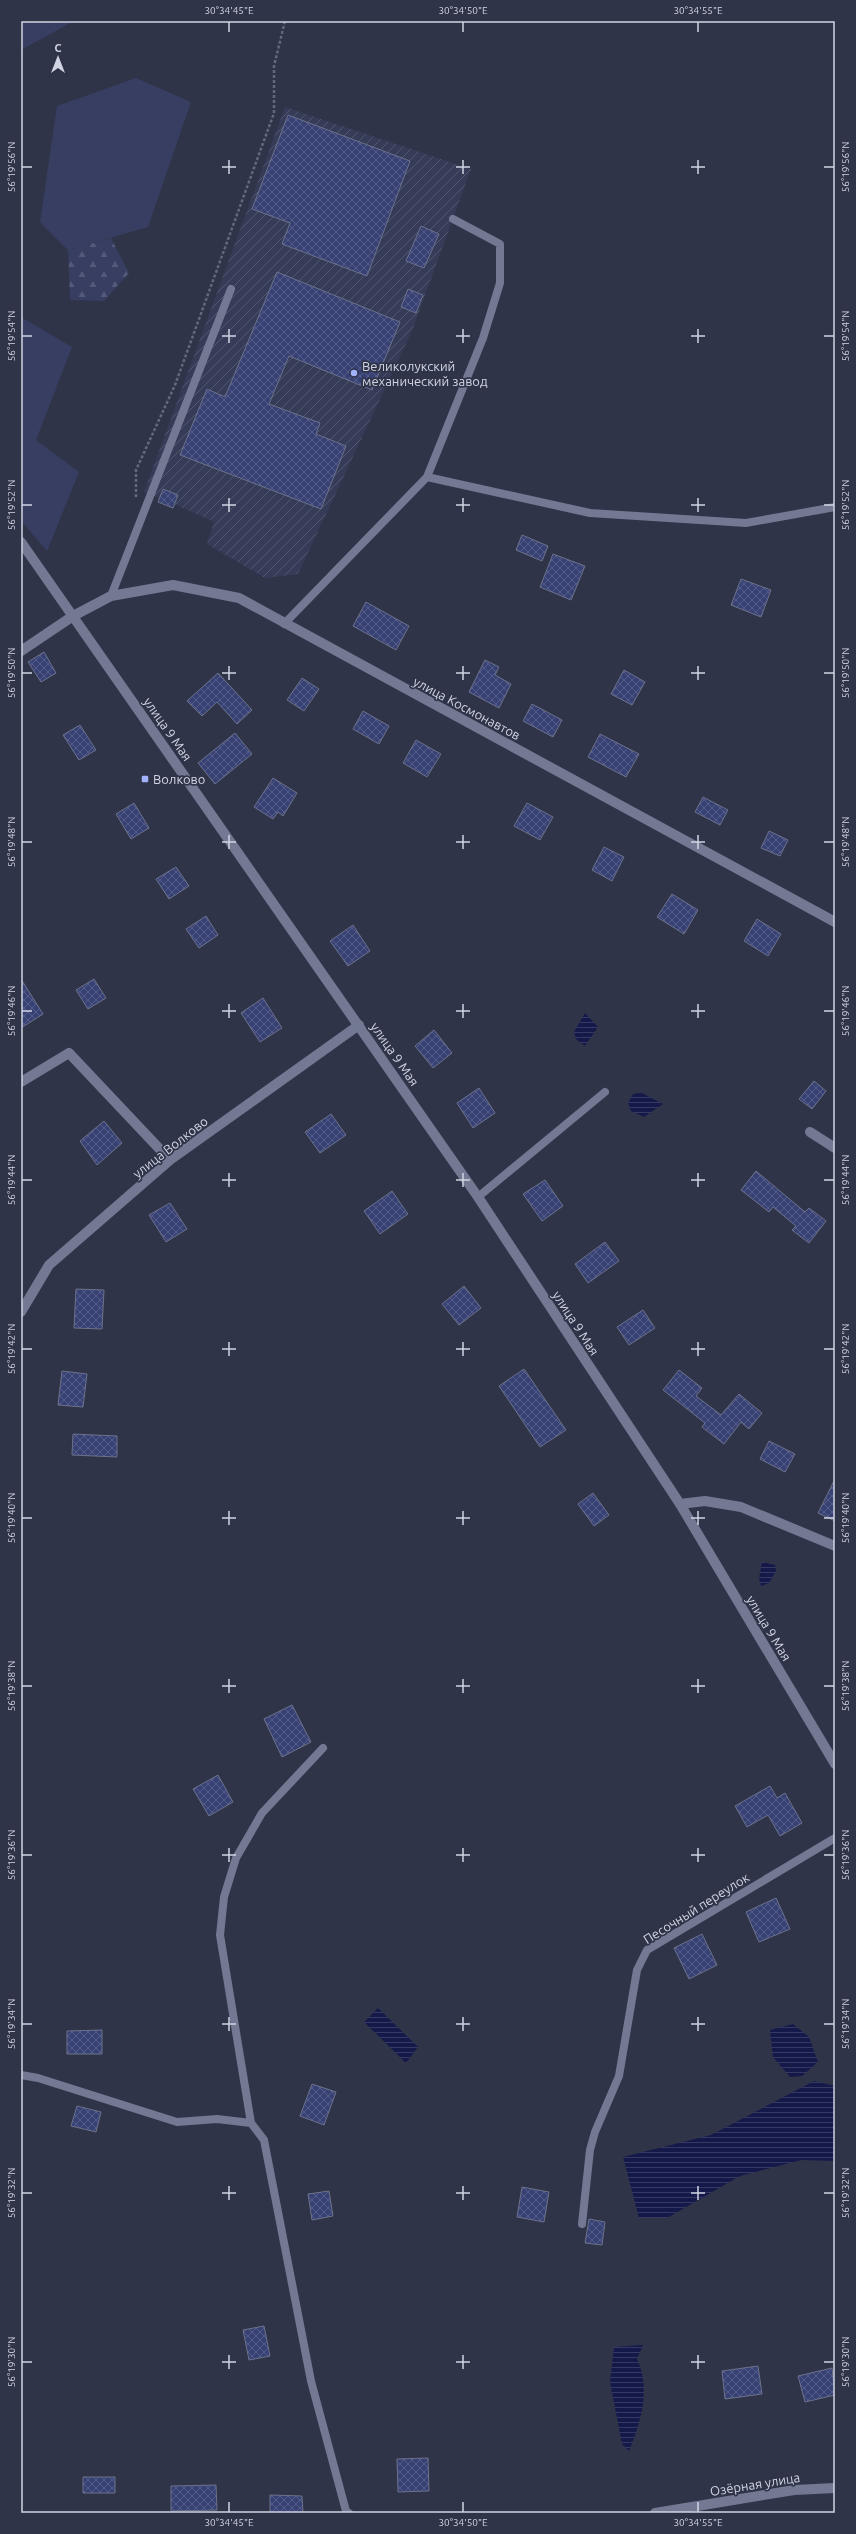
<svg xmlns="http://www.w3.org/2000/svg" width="856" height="2534" viewBox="0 0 856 2534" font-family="Ubuntu,sans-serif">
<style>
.industrial{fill:url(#industrial-furrows)}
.grass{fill:#373e61}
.forest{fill:url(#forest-firs)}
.water{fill:url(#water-rules)}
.building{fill:url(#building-cross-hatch);stroke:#6c728b}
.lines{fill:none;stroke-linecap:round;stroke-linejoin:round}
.path{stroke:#63687b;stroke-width:2.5;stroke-dasharray:3 2;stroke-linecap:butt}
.service{stroke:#737992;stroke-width:8}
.minor{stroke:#737992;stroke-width:10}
.secondary{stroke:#737992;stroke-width:10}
.ticks{fill:none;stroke:#d1d5e3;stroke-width:1.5}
.poi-dot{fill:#a2b2fd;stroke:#2f3449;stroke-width:1.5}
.labels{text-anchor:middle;stroke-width:3.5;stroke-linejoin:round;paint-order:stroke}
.poi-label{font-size:13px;fill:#d1d5e3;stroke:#2f3449;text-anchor:start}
.street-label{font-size:13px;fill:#d1d5e3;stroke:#2f3449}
.neatline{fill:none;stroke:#d1d5e3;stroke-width:1.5}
.ticks-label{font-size:10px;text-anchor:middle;fill:#d1d5e3}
</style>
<defs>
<pattern id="industrial-furrows" width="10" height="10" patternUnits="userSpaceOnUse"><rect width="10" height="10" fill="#363c58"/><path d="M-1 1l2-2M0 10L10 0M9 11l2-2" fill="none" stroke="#525770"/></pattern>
<pattern id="forest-firs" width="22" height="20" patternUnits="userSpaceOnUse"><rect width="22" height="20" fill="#373e61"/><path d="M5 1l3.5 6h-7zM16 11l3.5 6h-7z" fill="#535978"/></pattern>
<pattern id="water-rules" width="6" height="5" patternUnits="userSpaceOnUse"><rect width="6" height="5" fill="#151949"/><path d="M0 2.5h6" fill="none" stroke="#363a63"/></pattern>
<pattern id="building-cross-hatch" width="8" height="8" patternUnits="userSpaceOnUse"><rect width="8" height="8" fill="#384174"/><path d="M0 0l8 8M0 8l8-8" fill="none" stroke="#545c88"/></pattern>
</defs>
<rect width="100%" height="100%" fill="#2f3449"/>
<!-- industrial -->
<path class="industrial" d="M285,107L471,169L412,331L298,574L265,578L207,544L214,522L174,504L173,508L158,502L159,498L144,492Z"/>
<!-- grass -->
<path class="grass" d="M21,21H74L21,50Z
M136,78L191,102L148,227L68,250L40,222L57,106Z
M21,317L72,347L36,440L79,472L47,551L21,521Z"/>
<!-- forest -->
<path class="forest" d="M111,238L129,273L104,301L70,300L68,250Z"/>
<!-- water -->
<path class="water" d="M585,1013L598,1027L585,1046L576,1039L574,1032Z
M642,1093L663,1104L644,1117L631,1111L628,1103L633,1094Z
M762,1562L775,1565L776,1571L769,1583L761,1586L759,1578Z
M378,2008L418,2047L406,2063L364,2022Z
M793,2024L809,2037L818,2062L802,2076L790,2077L773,2057L770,2030Z
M814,2081L835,2086V2161L801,2160L740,2176L667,2218H639L623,2157L711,2135Z
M643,2345L637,2359C651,2389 641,2422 629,2451L622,2444L610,2382L614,2347Z"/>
<!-- building -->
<path class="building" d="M288,115L410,161L367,276L282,244L290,223L252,209Z
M421,226L439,234L424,268L406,261Z
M277,272L400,322L372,390L289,356L269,404L320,423L316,434L346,446L321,509L180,455L207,389L225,397Z
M408,289L423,295L416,313L401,307Z
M163,489L178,495L173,508L158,502Z
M522,535L548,546L542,561L516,550Z
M553,554L585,566L571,600L540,587Z
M741,579L771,590L761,617L731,605Z
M366,602L409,626L396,650L353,626Z
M44,652L56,673L41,682L28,662Z
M485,660L499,667L495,675L511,684L499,708L469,692Z
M624,670L645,682L632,705L611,694Z
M218,673L252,710L237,724L217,702L202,716L187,701Z
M302,678L319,689L304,711L287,700Z
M532,704L562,720L553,737L523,721Z
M363,711L389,726L379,744L353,729Z
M80,725L96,750L79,760L63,735Z
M235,733L252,754L215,784L198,763Z
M600,734L639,754L626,777L588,757Z
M416,740L441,754L427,777L403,763Z
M273,778L297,793L283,816L278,812L273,819L254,807Z
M703,797L728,810L720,825L695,812Z
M134,803L149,828L131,839L116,814Z
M527,803L553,817L540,840L514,826Z
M769,831L788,840L780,856L761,848Z
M604,847L624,857L612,881L592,870Z
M176,867L189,886L169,899L156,879Z
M672,894L698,910L684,934L657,917Z
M206,916L218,935L199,948L186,929Z
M757,919L781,934L768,956L744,941Z
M353,925L370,951L348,966L330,941Z
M21,979L43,1014L21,1028Z
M94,979L106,998L88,1009L76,990Z
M263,998L282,1028L260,1042L241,1013Z
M434,1030L452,1053L433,1068L415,1046Z
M814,1081L826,1091L812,1109L799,1099Z
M479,1088L495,1113L473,1128L457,1103Z
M331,1114L346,1135L320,1153L305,1132Z
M104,1121L122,1143L97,1165L80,1141Z
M756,1171L805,1212L809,1208L826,1221L809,1243L792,1230L796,1226L773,1207L769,1212L741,1190Z
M545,1180L563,1206L542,1221L523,1194Z
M392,1191L408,1214L380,1234L364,1211Z
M170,1203L187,1229L166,1242L149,1215Z
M605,1242L619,1261L588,1283L575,1264Z
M464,1286L481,1308L459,1325L442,1304Z
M76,1289L104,1290L102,1329L74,1328Z
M643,1310L655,1328L629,1345L617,1327Z
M524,1369L566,1430L540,1447L499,1386Z
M679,1370L702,1388L696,1396L721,1415L739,1394L762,1413L749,1429L741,1422L724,1444L702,1427L705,1423L663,1390Z
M62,1371L87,1374L83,1407L58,1405Z
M73,1434L117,1436V1457L72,1455Z
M769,1441L795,1454L785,1472L760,1459Z
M835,1479V1521L818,1513Z
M593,1493L609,1515L594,1526L578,1504Z
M292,1705L311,1742L282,1757L264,1719Z
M218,1775L233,1802L209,1816L193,1789Z
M770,1786L777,1798L785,1793L802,1823L780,1836L768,1815L747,1827L735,1806Z
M776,1898L790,1929L759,1942L746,1912Z
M702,1934L717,1965L689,1979L674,1948Z
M102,2030V2054H67V2031Z
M312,2084L336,2092L324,2125L300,2116Z
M77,2106L101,2112L96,2132L71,2126Z
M522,2187L549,2192L544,2222L517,2217Z
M329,2191L333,2216L312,2220L308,2194Z
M589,2219L605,2222L602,2245L585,2243Z
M264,2326L270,2356L249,2360L243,2330Z
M758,2366L762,2394L725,2399L722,2371Z
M832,2368L835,2395L805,2402L798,2376Z
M428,2458L429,2491L398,2492L397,2459Z
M83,2477H115V2493H83Z
M216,2485L217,2510L171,2511V2486Z
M270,2495L302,2496L303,2513H270Z"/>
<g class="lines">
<!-- path -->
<path class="path" d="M136,497V470L175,385L274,113V66L285,21"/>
<!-- service -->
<path class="service" d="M427,477L483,338L500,283V244L453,219
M111,596L231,289
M284,624L427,477L590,513L746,523L835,507
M478,1197L605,1092
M323,1748L262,1813L236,1858L224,1897L220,1935L251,2123L264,2140L311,2381L346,2511L349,2513
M21,2075L38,2078L177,2122L217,2119L251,2123
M582,2224L590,2150L595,2132L619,2076L637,1970L647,1950L835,1838"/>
<!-- minor -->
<path class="minor" d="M21,651L73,616L111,596L173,585L239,598L835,922
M21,1082L69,1053L170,1160
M810,1132L835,1148
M21,1312L49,1265L170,1160L359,1025
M680,1504L705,1501L741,1507L835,1546
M655,2513L794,2490L835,2488"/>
<!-- secondary -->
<path class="secondary" d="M21,542L478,1197L680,1504L835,1764"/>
</g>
<!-- ticks -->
<path class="ticks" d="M229,22V32M463,22V32M698,22V32M229,160V174M463,160V174M698,160V174M22,167H32M222,167H236M456,167H470M691,167H705M824,167H834M229,329V343M463,329V343M698,329V343M22,336H32M222,336H236M456,336H470M691,336H705M824,336H834M229,498V512M463,498V512M698,498V512M22,505H32M222,505H236M456,505H470M691,505H705M824,505H834M229,666V680M463,666V680M698,666V680M22,673H32M222,673H236M456,673H470M691,673H705M824,673H834M229,835V849M463,835V849M698,835V849M22,842H32M222,842H236M456,842H470M691,842H705M824,842H834M229,1004V1018M463,1004V1018M698,1004V1018M22,1011H32M222,1011H236M456,1011H470M691,1011H705M824,1011H834M229,1173V1187M463,1173V1187M698,1173V1187M22,1180H32M222,1180H236M456,1180H470M691,1180H705M824,1180H834M229,1342V1356M463,1342V1356M698,1342V1356M22,1349H32M222,1349H236M456,1349H470M691,1349H705M824,1349H834M229,1511V1525M463,1511V1525M698,1511V1525M22,1518H32M222,1518H236M456,1518H470M691,1518H705M824,1518H834M229,1679V1693M463,1679V1693M698,1679V1693M22,1686H32M222,1686H236M456,1686H470M691,1686H705M824,1686H834M229,1848V1862M463,1848V1862M698,1848V1862M22,1855H32M222,1855H236M456,1855H470M691,1855H705M824,1855H834M229,2017V2031M463,2017V2031M698,2017V2031M22,2024H32M222,2024H236M456,2024H470M691,2024H705M824,2024H834M229,2186V2200M463,2186V2200M698,2186V2200M22,2193H32M222,2193H236M456,2193H470M691,2193H705M824,2193H834M229,2355V2369M463,2355V2369M698,2355V2369M22,2362H32M222,2362H236M456,2362H470M691,2362H705M824,2362H834M229,2502V2512M463,2502V2512M698,2502V2512"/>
<!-- markers -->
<g class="poi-dot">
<circle cx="354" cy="373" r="4"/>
<rect x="141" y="775" width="8" height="8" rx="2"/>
</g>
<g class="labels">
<!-- poi labels -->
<g class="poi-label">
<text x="362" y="371">Великолукский<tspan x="362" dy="15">механический завод</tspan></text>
<text x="153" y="784">Волково</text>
</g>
<!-- street labels -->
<g class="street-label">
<text transform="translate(467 708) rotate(28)" y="5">улица Космонавтов</text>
<text transform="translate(168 729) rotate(55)" y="5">улица 9 Мая</text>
<text transform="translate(395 1054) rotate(55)" y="5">улица 9 Мая</text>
<text transform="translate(170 1147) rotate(-38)" y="5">улица Волково</text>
<text transform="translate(576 1323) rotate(57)" y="5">улица 9 Мая</text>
<text transform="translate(769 1628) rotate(59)" y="5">улица 9 Мая</text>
<text transform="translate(696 1908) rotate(-32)" y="5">Песочный переулок</text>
<text transform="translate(755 2484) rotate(-9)" y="5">Озёрная улица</text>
</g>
</g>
<!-- border -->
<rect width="856" height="2534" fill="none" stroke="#2f3449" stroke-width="44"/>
<!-- north arrow -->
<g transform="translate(58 58)" stroke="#2f3449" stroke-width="3" paint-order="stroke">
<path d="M0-3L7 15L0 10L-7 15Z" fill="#d1d5e3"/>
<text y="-6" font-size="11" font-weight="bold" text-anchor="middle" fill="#d1d5e3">С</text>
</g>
<rect x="22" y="22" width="812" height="2490" class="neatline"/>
<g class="ticks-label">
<text x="229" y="14">30°34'45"E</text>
<text x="463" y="14">30°34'50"E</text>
<text x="698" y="14">30°34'55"E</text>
<text transform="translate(11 167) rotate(-90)" y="4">56°19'56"N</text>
<text transform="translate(845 167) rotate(-90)" y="4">56°19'56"N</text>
<text transform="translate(11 336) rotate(-90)" y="4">56°19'54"N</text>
<text transform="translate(845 336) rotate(-90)" y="4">56°19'54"N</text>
<text transform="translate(11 505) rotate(-90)" y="4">56°19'52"N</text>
<text transform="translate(845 505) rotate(-90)" y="4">56°19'52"N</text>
<text transform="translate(11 673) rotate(-90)" y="4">56°19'50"N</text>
<text transform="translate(845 673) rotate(-90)" y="4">56°19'50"N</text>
<text transform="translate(11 842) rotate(-90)" y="4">56°19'48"N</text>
<text transform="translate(845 842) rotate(-90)" y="4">56°19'48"N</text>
<text transform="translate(11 1011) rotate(-90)" y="4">56°19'46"N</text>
<text transform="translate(845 1011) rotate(-90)" y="4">56°19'46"N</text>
<text transform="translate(11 1180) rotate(-90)" y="4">56°19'44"N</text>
<text transform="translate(845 1180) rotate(-90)" y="4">56°19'44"N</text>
<text transform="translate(11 1349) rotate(-90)" y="4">56°19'42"N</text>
<text transform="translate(845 1349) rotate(-90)" y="4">56°19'42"N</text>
<text transform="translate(11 1518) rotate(-90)" y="4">56°19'40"N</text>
<text transform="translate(845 1518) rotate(-90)" y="4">56°19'40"N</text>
<text transform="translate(11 1686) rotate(-90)" y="4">56°19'38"N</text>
<text transform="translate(845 1686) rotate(-90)" y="4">56°19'38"N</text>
<text transform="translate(11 1855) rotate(-90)" y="4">56°19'36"N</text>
<text transform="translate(845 1855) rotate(-90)" y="4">56°19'36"N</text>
<text transform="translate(11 2024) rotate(-90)" y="4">56°19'34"N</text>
<text transform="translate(845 2024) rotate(-90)" y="4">56°19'34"N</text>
<text transform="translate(11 2193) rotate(-90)" y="4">56°19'32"N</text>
<text transform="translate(845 2193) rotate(-90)" y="4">56°19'32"N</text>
<text transform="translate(11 2362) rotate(-90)" y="4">56°19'30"N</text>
<text transform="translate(845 2362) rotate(-90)" y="4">56°19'30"N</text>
<text x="229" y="2526">30°34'45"E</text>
<text x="463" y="2526">30°34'50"E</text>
<text x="698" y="2526">30°34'55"E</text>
</g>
</svg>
